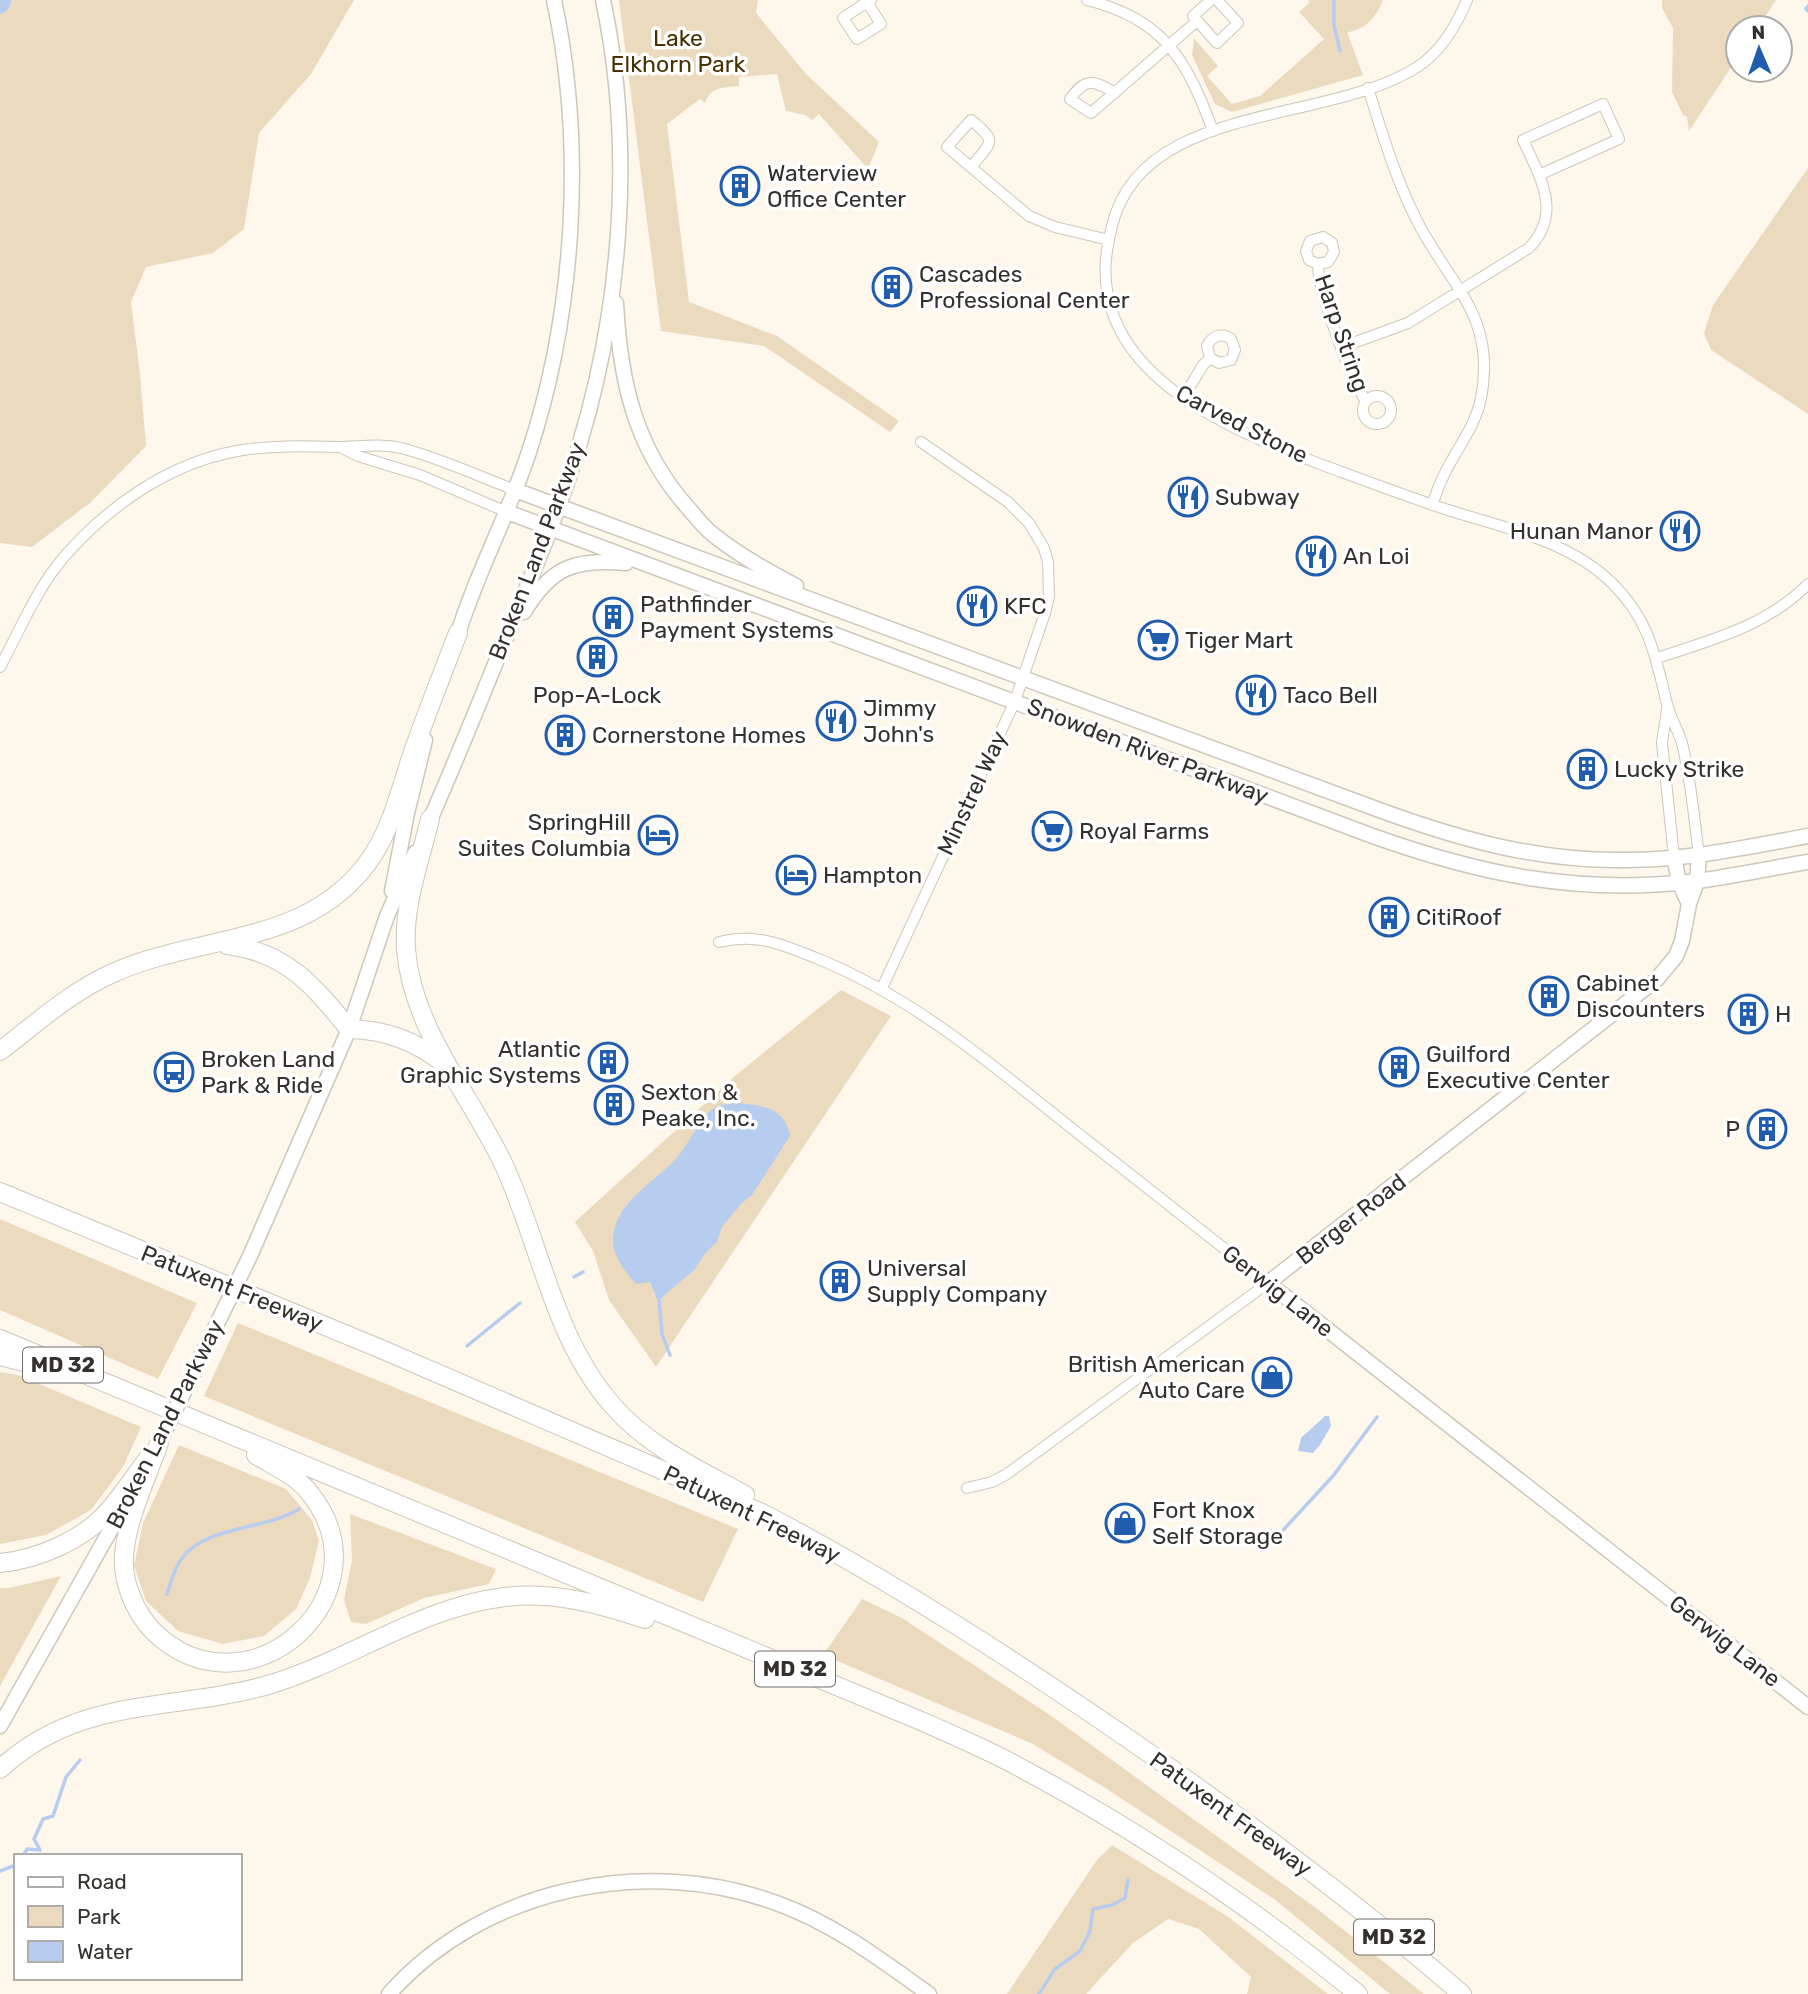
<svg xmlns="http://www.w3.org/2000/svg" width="1808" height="1994" viewBox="0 0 1808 1994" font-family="Rubik,sans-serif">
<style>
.green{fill:#ecdabe}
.water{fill:#b6cdef}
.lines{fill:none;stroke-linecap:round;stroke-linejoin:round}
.stream{stroke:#b6cdef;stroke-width:3.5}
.river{stroke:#b6cdef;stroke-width:19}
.street-casing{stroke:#cdc7bc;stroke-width:12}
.secondary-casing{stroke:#cdc7bc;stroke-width:17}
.primary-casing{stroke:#cdc7bc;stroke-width:17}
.highway-casing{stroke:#cdc7bc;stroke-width:20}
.street{stroke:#fff;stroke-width:10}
.secondary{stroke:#fff;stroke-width:14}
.primary{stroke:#fff;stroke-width:14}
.highway{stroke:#fff;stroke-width:18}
.primary-bridge-casing{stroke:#cdc7bc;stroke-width:17;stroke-linecap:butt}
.primary-bridge{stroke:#fff;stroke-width:14}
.labels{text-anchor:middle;stroke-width:7;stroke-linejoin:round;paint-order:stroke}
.shield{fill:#fff;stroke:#716f6c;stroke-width:2}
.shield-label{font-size:21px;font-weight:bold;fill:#34312d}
.park-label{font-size:23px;fill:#473001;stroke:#fff}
.poi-label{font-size:23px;fill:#34312d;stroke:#fff;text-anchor:start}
.street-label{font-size:23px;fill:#34312d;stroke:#fff}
</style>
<rect width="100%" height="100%" fill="#fef7ec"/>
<!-- green -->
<path class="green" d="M0,0H354L311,74L259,133L244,229L213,253L146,267L131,302L140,375L146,446L91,502L32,547L0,543Z
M619,0H758L756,13L805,73L879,142L868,169L819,114L812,120L805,115L786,111L777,74L739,77V86C723,88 711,86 705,103L700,99L667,124L689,302L777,336L899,421L890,432L764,346L661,331Z
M1308,0H1383C1377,16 1365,31 1347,32L1363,75L1232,112L1215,104L1192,55L1194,38L1218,66L1207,76L1232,104L1260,96L1324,39L1299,12L1310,2Z
M1662,0H1776L1758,28H1738V57L1689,131L1687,117L1683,115L1672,92L1673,28L1662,8Z
M1808,168V414L1711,350L1704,333L1713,305Z
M841,990L891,1016L656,1367L609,1300L593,1251L575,1222L735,1076Z
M0,1219L197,1303L158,1379L0,1310Z
M238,1323L738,1529L703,1602L204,1396Z
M0,1372L18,1375L141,1427L123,1467L91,1510L46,1535L0,1544Z
M179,1445L286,1489L312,1520L319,1541L310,1578L296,1609L264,1636L223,1644L178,1631L146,1601L134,1565L143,1523Z
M350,1514L496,1569L489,1584L424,1598L366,1624L351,1622L344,1600L352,1560Z
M61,1576L0,1686V1588H9Z
M862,1599L902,1618L1050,1715L1320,1911L1424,1994H1390L1274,1899L1107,1789L1031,1743L823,1655Z
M1112,1845L1227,1916L1328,1994H1247L1251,1977L1199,1929L1168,1919L1133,1943L1086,1994H1007L1097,1860Z"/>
<!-- water -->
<path class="water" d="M735,1103C760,1105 785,1106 790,1136L752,1195L742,1203L722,1227L717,1242L706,1252L694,1270L660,1299H657L650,1282L636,1284C625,1272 611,1254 613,1237C617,1199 657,1182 679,1155C691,1140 698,1120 714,1108C721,1104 727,1104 735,1103Z
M1325,1416H1329L1331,1426L1320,1445L1313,1453L1298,1451L1301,1438Z"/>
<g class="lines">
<!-- stream -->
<path class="stream" d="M1334,0V25L1340,51
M1808,6L1806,9L1808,11
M574,1277L583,1272
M659,1299L662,1334L670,1355
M467,1346L520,1303
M1274,1540L1333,1476L1377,1417
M167,1594C171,1582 174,1568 182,1558C205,1526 265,1530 299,1509
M23,1856L27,1849L40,1850L34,1839L43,1819L53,1816L66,1777L80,1760
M0,1871L16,1865
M1039,1994L1055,1969L1080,1951L1090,1931L1093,1909L1112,1905L1125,1898L1128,1880"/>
<!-- river -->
<path class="river" d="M0,4L2,0"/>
<defs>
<path id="street" d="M1087,0C1164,19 1187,60 1213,131
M1211,0L1193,16L1217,43L1238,23L1217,0
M1467,0C1457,24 1444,47 1423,63C1336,126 1142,99 1112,226C1106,250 1103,272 1108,296C1126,388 1242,434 1320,464C1358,478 1395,492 1433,505C1493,526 1566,537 1613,584C1650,621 1655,655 1667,704C1670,717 1678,730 1682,743C1691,780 1694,818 1699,855
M867,2L881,24L857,39L843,18L867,2L871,0
M1368,88C1382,133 1395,177 1416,219C1449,285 1497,315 1481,398C1475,428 1456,449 1444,475C1439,484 1436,495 1432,505
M1115,93C1093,80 1086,77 1070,99L1091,113L1197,21
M972,166C992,141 998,142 971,120L947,147L1029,216L1055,227L1109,240
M1318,264L1309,260L1306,251L1310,241L1323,237L1332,243L1334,252L1328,262L1318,264C1317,289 1351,380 1366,401
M1342,347L1408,323L1529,248C1563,213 1540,177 1523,140L1603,104L1619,139L1539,175
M1363 410a14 14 0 1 1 28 0a14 14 0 1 1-28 0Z
M1183,398L1203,365L1210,358L1219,363L1231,360L1235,350L1231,339C1222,332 1212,336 1207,346L1210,358
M340,447L358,456L420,475L507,512
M1657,658C1711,640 1767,626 1808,584
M0,667C20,630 37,588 64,557C108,506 170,463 237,451C271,445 304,446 338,447C359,447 379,443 401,448C440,458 478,476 515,490
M1667,709L1662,743L1674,857
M719,942C757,933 781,944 816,958C918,999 999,1071 1084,1138C1145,1186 1207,1235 1268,1283L1007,1474L992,1482L967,1488
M882,988L1015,701L1045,613L1049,596L1048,562L1044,548L1029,523L1008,502L921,442"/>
<path id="secondary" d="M1699,855L1697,881L1689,904L1682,941L1676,956L1657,979L1268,1283L1808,1707
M1674,857L1679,882L1689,904
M0,1726L133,1490
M389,1994C484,1887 647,1854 779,1904C834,1924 881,1960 929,1994"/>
<path id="primary" d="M616,303C620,381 635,449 689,509C697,518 705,529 715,536C740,556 768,571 796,586
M515,490L1382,811C1462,840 1541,862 1627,860C1688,860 1748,847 1808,836
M507,512L1370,835C1481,875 1579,895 1697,881C1734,876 1771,868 1808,862
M524,612C551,567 575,558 626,563
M456,640C475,576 508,516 529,452C575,311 585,145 554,0
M426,829C455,764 481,698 508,633C525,591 544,548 559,505C618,348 638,165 603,0
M392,891L407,813L425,740
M250,1256L349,1029L387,916L415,853"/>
<path id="highway" d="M430,819C420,861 403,905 406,949C412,1028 469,1093 502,1161C541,1243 552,1337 613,1406C649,1447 698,1469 745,1495
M227,945C286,952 313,985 349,1029C387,1030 415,1041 445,1064
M0,1051C37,1023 70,992 113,973C202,933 313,947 373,855C393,824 401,787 413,752C427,712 443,672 458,633
M0,1192L381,1349L764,1514C892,1581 1014,1660 1133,1742C1247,1821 1358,1904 1462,1994
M0,1339L914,1718C953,1735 993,1752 1030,1773C1145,1835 1257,1911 1358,1994
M0,1356L43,1367
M159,1443C147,1477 127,1519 124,1555C122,1582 135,1613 154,1632C249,1723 393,1592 308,1491C295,1475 274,1466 256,1455
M0,1563C39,1559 84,1540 110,1509C124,1493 136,1474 149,1457
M0,1769C80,1695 172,1712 268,1685C349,1661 420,1607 505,1597C553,1591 600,1604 645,1619"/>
</defs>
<!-- street casing -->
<use href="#street" class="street-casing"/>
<!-- secondary casing -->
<use href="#secondary" class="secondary-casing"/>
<!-- primary casing -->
<use href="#primary" class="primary-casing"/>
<!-- highway casing -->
<use href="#highway" class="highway-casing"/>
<!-- street -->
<use href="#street" class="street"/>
<!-- secondary -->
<use href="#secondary" class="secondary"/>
<!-- primary -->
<use href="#primary" class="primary"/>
<!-- highway -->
<use href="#highway" class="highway"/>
<defs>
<path id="primary-bridge" d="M159,1443L250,1256"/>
</defs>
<!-- primary-bridge casing -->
<use href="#primary-bridge" class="primary-bridge-casing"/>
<!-- primary-bridge -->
<use href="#primary-bridge" class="primary-bridge"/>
</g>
<!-- icons -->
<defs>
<symbol id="building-ring" viewBox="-11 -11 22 22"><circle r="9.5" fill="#fff" stroke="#215dae" stroke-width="1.5"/><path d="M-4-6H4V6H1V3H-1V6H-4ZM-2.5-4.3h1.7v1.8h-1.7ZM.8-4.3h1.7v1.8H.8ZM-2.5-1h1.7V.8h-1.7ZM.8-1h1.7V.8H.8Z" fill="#215dae"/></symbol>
<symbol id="restaurant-ring" viewBox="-11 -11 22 22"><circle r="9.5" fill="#fff" stroke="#215dae" stroke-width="1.5"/><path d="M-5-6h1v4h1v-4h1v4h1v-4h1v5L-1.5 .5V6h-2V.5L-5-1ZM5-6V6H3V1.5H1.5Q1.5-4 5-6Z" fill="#215dae"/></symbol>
<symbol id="supermarket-ring" viewBox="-11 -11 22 22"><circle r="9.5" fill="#fff" stroke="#215dae" stroke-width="1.5"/><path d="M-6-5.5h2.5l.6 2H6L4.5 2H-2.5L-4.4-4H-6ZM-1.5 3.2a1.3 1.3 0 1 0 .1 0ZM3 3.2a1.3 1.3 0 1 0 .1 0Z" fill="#215dae"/></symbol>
<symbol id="hotel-ring" viewBox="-11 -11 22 22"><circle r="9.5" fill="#fff" stroke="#215dae" stroke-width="1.5"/><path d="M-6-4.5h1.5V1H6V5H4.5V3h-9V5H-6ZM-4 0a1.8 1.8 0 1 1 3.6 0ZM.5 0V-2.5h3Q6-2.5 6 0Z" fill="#215dae"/></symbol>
<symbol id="bus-ring" viewBox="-11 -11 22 22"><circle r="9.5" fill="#fff" stroke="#215dae" stroke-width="1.5"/><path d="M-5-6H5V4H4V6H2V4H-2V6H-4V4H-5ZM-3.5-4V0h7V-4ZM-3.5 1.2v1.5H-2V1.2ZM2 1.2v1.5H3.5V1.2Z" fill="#215dae"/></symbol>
<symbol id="shop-ring" viewBox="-11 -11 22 22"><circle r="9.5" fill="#fff" stroke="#215dae" stroke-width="1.5"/><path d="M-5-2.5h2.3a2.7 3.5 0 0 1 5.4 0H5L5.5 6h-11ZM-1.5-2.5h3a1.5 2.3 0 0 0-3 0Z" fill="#215dae"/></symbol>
</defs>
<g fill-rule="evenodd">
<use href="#building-ring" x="718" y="164" width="44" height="44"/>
<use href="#building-ring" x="870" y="265" width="44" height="44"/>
<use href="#restaurant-ring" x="1166" y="475" width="44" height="44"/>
<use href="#restaurant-ring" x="1658" y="509" width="44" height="44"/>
<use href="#restaurant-ring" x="1294" y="534" width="44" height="44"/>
<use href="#restaurant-ring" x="955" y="584" width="44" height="44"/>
<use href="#building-ring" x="591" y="595" width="44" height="44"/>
<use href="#supermarket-ring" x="1136" y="618" width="44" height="44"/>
<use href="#building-ring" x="575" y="635" width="44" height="44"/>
<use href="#restaurant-ring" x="1234" y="673" width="44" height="44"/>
<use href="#restaurant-ring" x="814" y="699" width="44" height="44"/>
<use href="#building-ring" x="543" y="713" width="44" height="44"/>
<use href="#building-ring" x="1565" y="747" width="44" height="44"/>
<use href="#supermarket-ring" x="1030" y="809" width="44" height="44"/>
<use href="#hotel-ring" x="636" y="813" width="44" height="44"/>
<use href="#hotel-ring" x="774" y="853" width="44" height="44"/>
<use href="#building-ring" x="1367" y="895" width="44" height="44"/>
<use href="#building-ring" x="1527" y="974" width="44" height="44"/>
<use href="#building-ring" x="1726" y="992" width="44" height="44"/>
<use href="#building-ring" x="586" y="1040" width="44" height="44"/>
<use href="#building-ring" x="1377" y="1045" width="44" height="44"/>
<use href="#bus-ring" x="152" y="1050" width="44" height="44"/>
<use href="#building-ring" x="592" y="1083" width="44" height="44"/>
<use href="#building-ring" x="1745" y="1107" width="44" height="44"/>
<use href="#building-ring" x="818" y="1259" width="44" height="44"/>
<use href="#shop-ring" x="1250" y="1355" width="44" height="44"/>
<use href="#shop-ring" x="1103" y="1501" width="44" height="44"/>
</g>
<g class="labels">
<!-- shield labels -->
<g class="shield">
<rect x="23" y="1347.5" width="80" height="35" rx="5"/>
<rect x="755" y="1651.5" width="80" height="35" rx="5"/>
<rect x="1354" y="1919.5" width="80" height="35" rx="5"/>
</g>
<g class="shield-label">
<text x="63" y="1372">MD 32</text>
<text x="795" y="1676">MD 32</text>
<text x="1394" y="1944">MD 32</text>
</g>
<!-- park labels -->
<g class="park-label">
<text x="678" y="46">Lake<tspan x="678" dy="26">Elkhorn Park</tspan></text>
</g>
<!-- poi labels -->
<g class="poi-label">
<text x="767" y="181">Waterview<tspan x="767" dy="26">Office Center</tspan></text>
<text x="919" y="282">Cascades<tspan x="919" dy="26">Professional Center</tspan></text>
<text x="1215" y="505">Subway</text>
<text x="1653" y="539" text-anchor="end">Hunan Manor</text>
<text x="1343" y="564">An Loi</text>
<text x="640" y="612">Pathfinder<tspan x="640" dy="26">Payment Systems</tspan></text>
<text x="1004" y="614">KFC</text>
<text x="1185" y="648">Tiger Mart</text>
<text x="597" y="703" text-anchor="middle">Pop-A-Lock</text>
<text x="1283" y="703">Taco Bell</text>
<text x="863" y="716">Jimmy<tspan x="863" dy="26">John's</tspan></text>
<text x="592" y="743">Cornerstone Homes</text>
<text x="1614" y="777">Lucky Strike</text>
<text x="631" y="830" text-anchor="end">SpringHill<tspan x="631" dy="26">Suites Columbia</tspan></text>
<text x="1079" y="839">Royal Farms</text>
<text x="823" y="883">Hampton</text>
<text x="1416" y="925">CitiRoof</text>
<text x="1576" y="991">Cabinet<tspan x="1576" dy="26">Discounters</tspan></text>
<text x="1775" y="1022">H</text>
<text x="581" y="1057" text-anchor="end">Atlantic<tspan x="581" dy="26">Graphic Systems</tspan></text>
<text x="1426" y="1062">Guilford<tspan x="1426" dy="26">Executive Center</tspan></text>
<text x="201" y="1067">Broken Land<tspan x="201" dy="26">Park &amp; Ride</tspan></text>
<text x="641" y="1100">Sexton &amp;<tspan x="641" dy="26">Peake, Inc.</tspan></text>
<text x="1740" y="1137" text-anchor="end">P</text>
<text x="867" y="1276">Universal<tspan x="867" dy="26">Supply Company</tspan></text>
<text x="1245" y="1372" text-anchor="end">British American<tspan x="1245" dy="26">Auto Care</tspan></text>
<text x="1152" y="1518">Fort Knox<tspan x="1152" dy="26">Self Storage</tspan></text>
</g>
<!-- street labels -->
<g class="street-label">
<text transform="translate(1342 333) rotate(71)" y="8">Harp String</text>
<text transform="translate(1242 424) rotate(27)" y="8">Carved Stone</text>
<text transform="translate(537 551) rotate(-69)" y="8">Broken Land Parkway</text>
<text transform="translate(1148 751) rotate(21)" y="8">Snowden River Parkway</text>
<text transform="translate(972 793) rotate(-65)" y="8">Minstrel Way</text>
<text transform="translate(1351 1219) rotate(-38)" y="8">Berger Road</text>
<text transform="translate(232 1288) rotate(22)" y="8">Patuxent Freeway</text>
<text transform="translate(1278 1291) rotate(38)" y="8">Gerwig Lane</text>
<text transform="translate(165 1424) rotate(-63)" y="8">Broken Land Parkway</text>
<text transform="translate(752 1514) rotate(26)" y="8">Patuxent Freeway</text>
<text transform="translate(1725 1641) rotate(38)" y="8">Gerwig Lane</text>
<text transform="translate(1231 1814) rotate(36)" y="8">Patuxent Freeway</text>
</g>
</g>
<!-- legend -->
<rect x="14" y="1854" width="228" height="126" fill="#ffffff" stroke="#aeadab" stroke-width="2"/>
<rect x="28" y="1877" width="35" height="10" fill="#ffffff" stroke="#aeadab" stroke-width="2"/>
<text x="77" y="1889" font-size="21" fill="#34312d">Road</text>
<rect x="28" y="1906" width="35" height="21" fill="#ecdabe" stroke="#aeadab" stroke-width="2"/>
<text x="77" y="1924" font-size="21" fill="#34312d">Park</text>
<rect x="28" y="1941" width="35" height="21" fill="#b6cdef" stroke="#aeadab" stroke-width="2"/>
<text x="77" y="1959" font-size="21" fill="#34312d">Water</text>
<!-- north arrow -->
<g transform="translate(1759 49) rotate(358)"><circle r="33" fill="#ffffff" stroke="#aeadab" stroke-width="2"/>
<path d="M0-5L12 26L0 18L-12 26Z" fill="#215dae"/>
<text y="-10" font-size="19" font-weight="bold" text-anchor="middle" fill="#34312d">N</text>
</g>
</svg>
